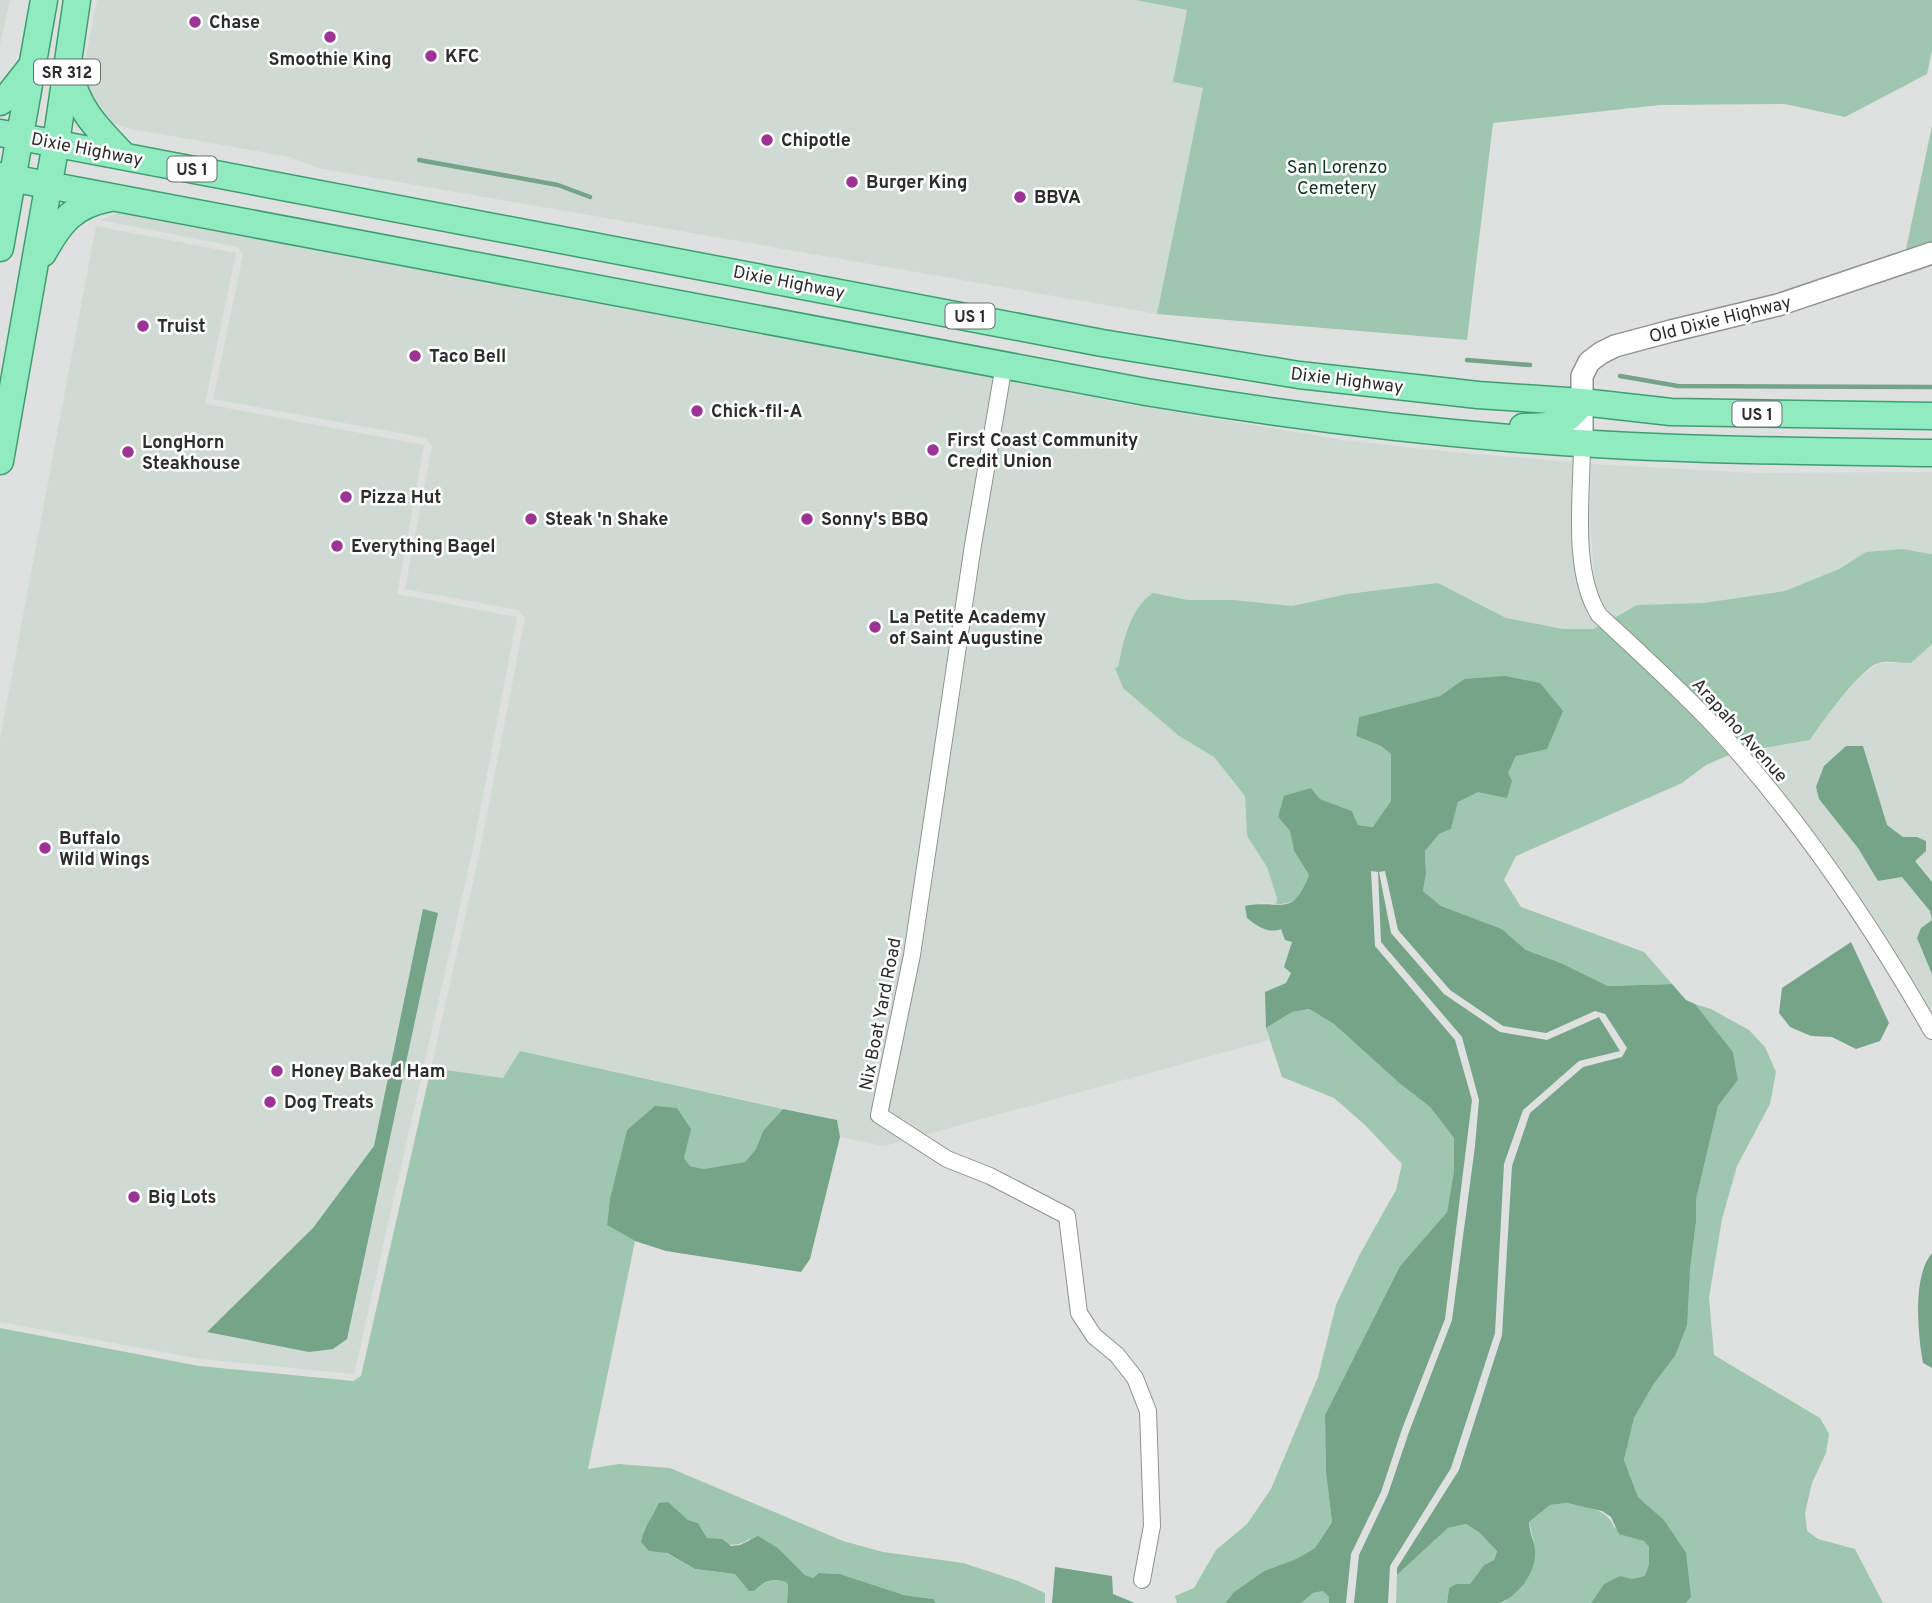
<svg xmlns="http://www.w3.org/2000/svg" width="1932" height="1603" viewBox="0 0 1932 1603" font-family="Overpass,sans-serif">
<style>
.built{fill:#cfdad3}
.green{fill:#9fc6af}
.water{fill:#75a489}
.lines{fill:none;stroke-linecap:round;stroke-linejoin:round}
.stream{stroke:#75a489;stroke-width:4.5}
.minor-casing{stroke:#8f9290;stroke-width:18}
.tertiary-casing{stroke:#8f9290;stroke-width:24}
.primary-casing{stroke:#3d9f71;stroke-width:29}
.minor{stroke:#fff;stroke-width:16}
.tertiary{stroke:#fff;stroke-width:21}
.primary{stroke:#90ebc1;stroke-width:26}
.poi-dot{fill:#9d3394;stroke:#fff;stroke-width:2.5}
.labels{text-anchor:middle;stroke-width:5;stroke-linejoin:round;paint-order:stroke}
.shield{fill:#fff;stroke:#6b6b6b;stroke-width:2}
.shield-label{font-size:16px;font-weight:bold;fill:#2b2c2b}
.poi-label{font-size:18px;font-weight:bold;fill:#2b2c2b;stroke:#fff;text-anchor:start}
.street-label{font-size:18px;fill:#2b2c2b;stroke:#fff}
.park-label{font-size:18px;fill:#0d3522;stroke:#fff}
</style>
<rect width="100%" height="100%" fill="#dee1df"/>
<!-- built -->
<path class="built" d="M0,0H10L0,45Z
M97,0H1136L1187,10L1173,82L1203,88L1157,314L318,168L290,157L127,128L108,121L90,106L83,71Z
M118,213L993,378L964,544L904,953L870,1113L874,1122L904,1141L884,1146L840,1137L837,1120L521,1051L503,1078L431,1068L479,855L525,618L518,610L405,589L432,446L426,438L213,399L243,255L238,247L100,220Z
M96,226L236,253L205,404L424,445L397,594L517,617L472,853L354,1374L200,1359L0,1322V739Z
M1010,381L1121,403L1343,440L1452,452L1573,462L1572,519L1578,588L1587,615L1599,626L1593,629H1563L1506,618L1438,583L1347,594L1292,606L1234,600H1188L1153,593L1132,618L1118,668L1179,736L1214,757L1245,796L1247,836L1267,867L1277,898L1276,904L1260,903L1292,942L1291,973L1286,983L1265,992L1266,1028L1269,1040L924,1135L888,1112L921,957L982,547Z
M1591,464L1754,473L1932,472V554L1902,549L1866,552L1839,569L1785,591L1704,603L1637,605L1614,618L1599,600L1595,587L1590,520Z
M1932,644V882L1915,861L1917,837H1903L1887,825L1863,746L1858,848L1878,881L1902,877L1931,911L1932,920L1921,928L1917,938L1932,974V1016L1851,885L1747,751L1810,740L1829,712L1859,678L1879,663H1911Z"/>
<!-- green -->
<path class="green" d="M1136,0H1932V50L1927,74L1845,117L1785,104L1660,105L1493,123L1467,340L1157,314L1203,88L1173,82L1187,10Z
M1932,126V245L1905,254Z
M1902,549L1932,554V644L1911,663C1902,663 1887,660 1878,663C1859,670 1822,722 1810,740L1747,751L1688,687L1614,618L1637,605L1704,603L1785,591L1839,569L1866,552Z
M1438,583L1506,618L1563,629H1593L1599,626L1675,697L1729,755L1706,765L1682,783L1516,856L1504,880L1521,907L1644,952L1672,984L1608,986L1561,963L1526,950L1502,929L1441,906L1423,891L1426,874L1425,851L1439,834L1451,829L1458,802L1508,773L1516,756L1464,679L1440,696L1359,717L1356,736L1381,746L1391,754V801L1374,827L1358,825L1352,811L1320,799L1311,788L1278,817L1290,831L1294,851L1309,875C1301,895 1299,904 1276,904L1277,898L1267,867L1247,836L1245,796L1214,757L1179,736L1123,688L1115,668L1118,667C1124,641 1129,609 1153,593L1188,600H1234L1292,606L1347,594Z
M1695,1004L1711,1009L1749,1030L1765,1047L1776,1072L1770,1104L1737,1166L1722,1219L1709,1298L1714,1355L1820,1418L1829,1434L1826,1453L1812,1483L1805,1513L1807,1531L1818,1539L1855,1549L1883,1603H1686L1691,1597L1664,1520L1638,1497L1624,1460L1634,1418L1653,1385L1675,1356L1690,1270L1696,1222V1200L1718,1106L1738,1080L1733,1052Z
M1309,1009L1334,1024L1398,1082L1430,1107L1454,1138V1171L1447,1212L1400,1266L1325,1415L1326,1471L1332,1522L1315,1548L1296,1559L1264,1571L1234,1592L1225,1603H1177L1175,1596L1194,1588L1216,1550L1247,1524L1271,1489L1318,1377L1336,1305L1360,1254L1396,1190L1402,1164L1364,1124L1334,1098L1282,1077L1266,1028L1292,1012Z
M520,1051L783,1109L763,1131L756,1149L745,1162L704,1169L690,1166L684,1158L690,1129L627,1130L610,1198L607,1225L635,1241L588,1469L619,1464L670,1468L843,1541L883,1552L963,1563L1018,1581L1045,1593V1603H936L933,1599L904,1595L840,1574L819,1573L813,1578L805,1575L778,1548L749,1539C733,1550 724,1543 707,1538L698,1523L688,1520L675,1509L653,1513L649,1524L643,1531L666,1553L695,1569L735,1574L754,1591C764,1582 772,1578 786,1582L788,1585L787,1603H0V1328L199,1366L353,1381L361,1376L431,1068L503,1078Z
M1567,1503C1586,1507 1607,1508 1614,1527L1644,1541L1649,1547V1564L1645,1577L1604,1584L1591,1603H1500L1506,1601L1534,1543L1529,1522L1550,1505Z
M1466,1524L1480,1533L1497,1550L1494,1560L1484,1565L1470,1584H1456L1449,1588L1447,1603H1396L1397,1575L1448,1528Z
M1323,1591L1329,1597V1603H1301L1313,1593Z"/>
<!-- water -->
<path class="water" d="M1505,676L1540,683L1563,711L1547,749L1516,756L1508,773L1512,781L1507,798L1478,792L1458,802L1451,829L1439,834L1425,851L1426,874L1423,891L1441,906L1502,929L1526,950L1561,963L1608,986L1672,984L1686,1000L1695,1004L1733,1052L1738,1080L1718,1106L1696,1200V1222L1690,1270L1687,1325L1675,1356L1653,1385L1634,1418L1624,1460L1638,1497L1664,1520L1686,1553L1691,1597L1686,1603H1591L1604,1584L1620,1576L1632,1579L1645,1576L1649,1564V1547L1644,1541L1619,1534L1611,1517L1602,1511L1567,1503L1550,1505L1529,1522C1529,1530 1532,1536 1534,1544C1540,1567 1521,1594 1500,1603H1447L1449,1588L1456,1584H1470L1484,1565L1494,1560L1497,1551L1480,1533L1466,1524L1448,1528L1397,1575V1568L1459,1470L1502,1335L1512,1166L1530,1113L1583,1067L1622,1057L1627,1048L1605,1014L1595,1011L1546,1033L1503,1026L1450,990L1398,930L1385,871L1379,872L1391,933L1444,994L1500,1032L1547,1040L1599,1017L1620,1051L1579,1061L1523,1110L1504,1164L1495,1333L1451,1468L1390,1566L1388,1603H1354L1359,1555L1388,1494L1409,1432L1452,1320L1475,1146L1479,1100L1462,1037L1381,942L1378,872L1371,871L1375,946L1455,1040L1472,1100L1445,1319L1402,1429L1381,1492L1351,1554L1346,1603H1329V1597L1323,1591L1313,1593L1301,1603H1225L1234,1592L1264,1571L1296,1559L1315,1548L1332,1522L1326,1472L1325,1415L1400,1266L1447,1212L1454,1171V1138L1430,1107L1398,1082L1334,1024L1309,1009L1292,1012L1266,1028L1265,992L1286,983L1291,973L1284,967L1292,942L1285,940L1281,929C1268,934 1257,926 1247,918L1245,906C1282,899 1292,919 1309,875L1294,851L1290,831L1278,817L1284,796L1311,788L1320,799L1352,811L1358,825L1373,827L1391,801V754L1381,746L1356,736L1359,717L1440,696L1464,679Z
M1846,746H1863L1887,825L1903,837H1917L1926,841V851L1915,861L1932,882V974L1917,938L1921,928L1932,920L1930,911L1902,877L1878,881L1858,848L1819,799L1816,787L1824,766Z
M423,909L438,913L347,1339L333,1349L309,1352L207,1332L313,1228L374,1146Z
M1851,942L1889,1023L1880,1041L1856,1049L1832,1037L1811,1036L1790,1027L1779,1013L1782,988Z
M655,1106L677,1108L691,1129L684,1158L690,1166L704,1169L745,1162L756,1149L763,1131L783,1109L837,1120L840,1137L810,1259L801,1272L666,1251L635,1241L607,1225L610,1198L627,1130Z
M1932,1253V1368L1923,1363C1918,1335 1912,1276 1932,1253Z
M668,1502L688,1520L698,1523L707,1538L722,1539L731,1546L740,1545L758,1536L778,1548L805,1575L813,1578L819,1573L840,1574L904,1595L933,1599L936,1603H787L788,1585L786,1582C772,1578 764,1581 754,1591H749L735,1574L695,1569L667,1553L649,1551L641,1542L644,1531L659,1503Z
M1055,1567L1112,1576L1113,1594L1135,1603H1052Z"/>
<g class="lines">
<!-- stream -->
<path class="stream" d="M419,160L558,185L590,197
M1467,360L1530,365
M1620,376L1678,386L1932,387"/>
<defs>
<path id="minor" d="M1004,365L973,545L912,955L879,1115L947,1159L990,1176L1067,1216L1079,1313L1094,1336L1117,1355L1135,1378L1148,1411L1152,1526L1142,1580
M1582,443C1582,494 1571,571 1599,615C1641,654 1683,692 1721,733C1803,823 1872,926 1932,1031"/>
<path id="tertiary" d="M1582,443V376L1589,362L1601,353L1615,346L1671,331L1778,305L1932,253"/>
<path id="primary" d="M70,71C75,108 100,131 124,156
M0,102L9,95L31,67
M0,133L1102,343L1299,375L1478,395L1582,402L1671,412L1932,416
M0,176L1146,392C1266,412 1387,428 1509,438C1649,450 1791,451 1932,453
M0,248L44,0
M43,253C60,222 73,205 110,198
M1523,427C1552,427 1565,426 1582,402
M0,461L56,143L77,0"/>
</defs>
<!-- minor casing -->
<use href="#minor" class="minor-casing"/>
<!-- tertiary casing -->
<use href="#tertiary" class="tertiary-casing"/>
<!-- primary casing -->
<use href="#primary" class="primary-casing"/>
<!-- minor -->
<use href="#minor" class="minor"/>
<!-- tertiary -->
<use href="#tertiary" class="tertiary"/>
<!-- primary -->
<use href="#primary" class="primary"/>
</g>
<!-- markers -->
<g class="poi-dot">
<circle cx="195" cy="22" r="7"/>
<circle cx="330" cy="37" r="7"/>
<circle cx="431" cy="56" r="7"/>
<circle cx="767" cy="140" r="7"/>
<circle cx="852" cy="182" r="7"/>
<circle cx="1020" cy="197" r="7"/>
<circle cx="143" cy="326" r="7"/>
<circle cx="415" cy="356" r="7"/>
<circle cx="697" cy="411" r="7"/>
<circle cx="933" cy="450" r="7"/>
<circle cx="128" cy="452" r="7"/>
<circle cx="346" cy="497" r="7"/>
<circle cx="531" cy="519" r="7"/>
<circle cx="807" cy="519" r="7"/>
<circle cx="337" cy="546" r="7"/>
<circle cx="875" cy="627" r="7"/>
<circle cx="45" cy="848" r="7"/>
<circle cx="277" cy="1071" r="7"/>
<circle cx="270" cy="1102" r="7"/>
<circle cx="134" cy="1197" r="7"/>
</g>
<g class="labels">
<!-- shield labels -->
<g class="shield">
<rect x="34" y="59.5" width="66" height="25" rx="5"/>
<rect x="167.5" y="156.5" width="49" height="25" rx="5"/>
<rect x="945.5" y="303.5" width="49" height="25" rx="5"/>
<rect x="1732.5" y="401.5" width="49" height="25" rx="5"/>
</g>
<g class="shield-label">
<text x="67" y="78">SR 312</text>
<text x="192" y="175">US 1</text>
<text x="970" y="322">US 1</text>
<text x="1757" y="420">US 1</text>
</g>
<!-- poi labels -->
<g class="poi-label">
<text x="209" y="28">Chase</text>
<text x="445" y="62">KFC</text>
<text x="330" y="65" text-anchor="middle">Smoothie King</text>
<text x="781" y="146">Chipotle</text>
<text x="866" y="188">Burger King</text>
<text x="1034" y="203">BBVA</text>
<text x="157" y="332">Truist</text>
<text x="429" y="362">Taco Bell</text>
<text x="711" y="417">Chick-fil-A</text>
<text x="947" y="446">First Coast Community<tspan x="947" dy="21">Credit Union</tspan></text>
<text x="142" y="448">LongHorn<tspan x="142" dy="21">Steakhouse</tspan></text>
<text x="360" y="503">Pizza Hut</text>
<text x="545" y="525">Steak 'n Shake</text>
<text x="821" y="525">Sonny's BBQ</text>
<text x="351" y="552">Everything Bagel</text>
<text x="889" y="623">La Petite Academy<tspan x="889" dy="21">of Saint Augustine</tspan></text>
<text x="59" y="844">Buffalo<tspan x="59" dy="21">Wild Wings</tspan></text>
<text x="291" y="1077">Honey Baked Ham</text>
<text x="284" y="1108">Dog Treats</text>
<text x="148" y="1203">Big Lots</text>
</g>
<!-- street labels -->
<g class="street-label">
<text transform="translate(87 149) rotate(11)" y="6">Dixie Highway</text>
<text transform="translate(789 282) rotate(11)" y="6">Dixie Highway</text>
<text transform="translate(1720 319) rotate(-14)" y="6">Old Dixie Highway</text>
<text transform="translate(1347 380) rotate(7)" y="6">Dixie Highway</text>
<text transform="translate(1740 730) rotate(48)" y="6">Arapaho Avenue</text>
<text transform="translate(880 1014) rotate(-79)" y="6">Nix Boat Yard Road</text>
</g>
<!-- park labels -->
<g class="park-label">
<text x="1337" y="173">San Lorenzo<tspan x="1337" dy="21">Cemetery</tspan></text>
</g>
</g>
</svg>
